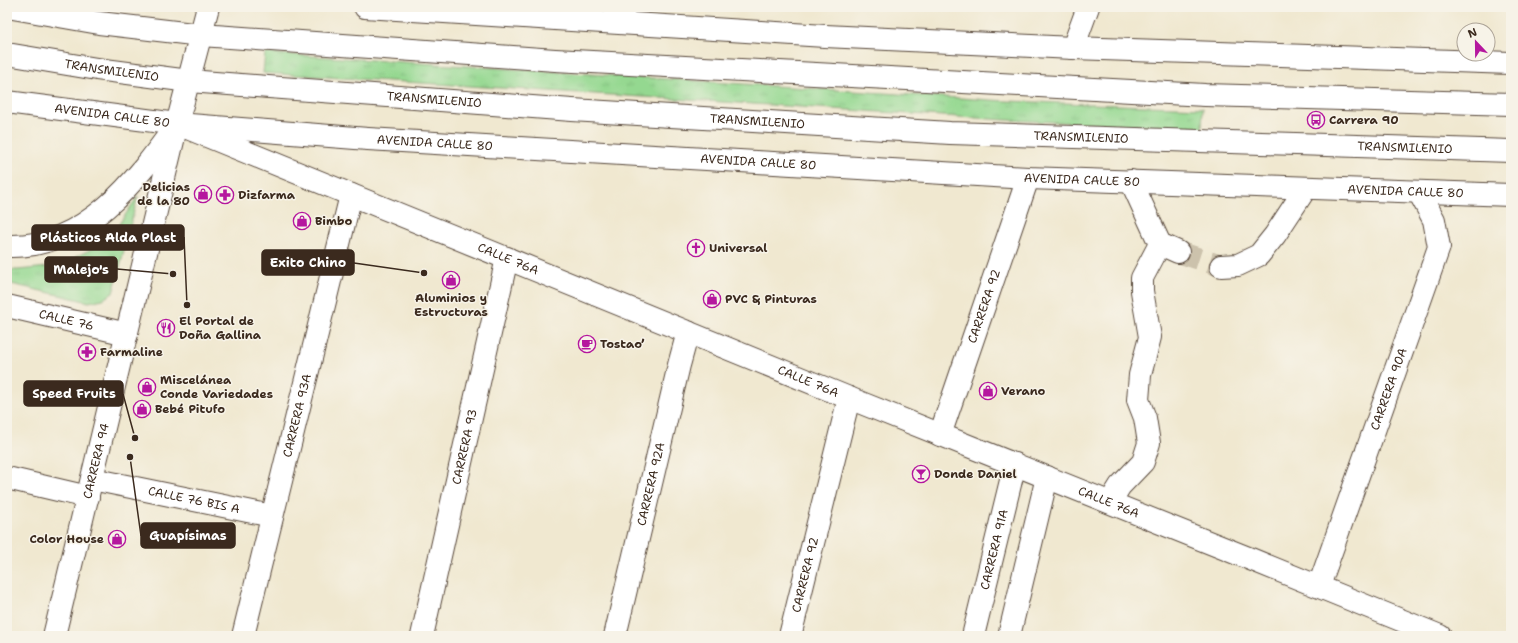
<svg xmlns="http://www.w3.org/2000/svg" width="1518" height="643" viewBox="0 0 1518 643" font-family="'Shantell Sans',sans-serif">
<style>
.grass{fill:url(#grass-tufts);stroke:#688157}
.lines{fill:none;stroke-linecap:round;stroke-linejoin:round}
.minor-tunnel{stroke:#ccc2ac;stroke-width:22;stroke-dasharray:22 11;stroke-linecap:butt}
.minor-casing{stroke:#564639;stroke-width:24}
.major-casing{stroke:#564639;stroke-width:24}
.highway-casing{stroke:#564639;stroke-width:24}
.minor{stroke:#fff;stroke-width:22}
.major{stroke:#fff;stroke-width:22}
.highway{stroke:#fff;stroke-width:22}
.labels{text-anchor:middle;stroke-width:3;stroke-linejoin:round;paint-order:stroke}
.street-label{font-size:12px;fill:#3b2a1e;stroke:#f7f3e8}
.poi-label{font-size:12px;font-weight:bold;fill:#3b2a1e;stroke:#f7f3e8;text-anchor:start}
.leader{fill:none;stroke:#3b2a1e;stroke-width:1.5}
.callout-dot{fill:#3b2a1e;stroke:#f7f3e8;stroke-width:1.5}
.callout{fill:#3b2a1e;stroke:#3b2a1e;stroke-width:1.5}
.callout-label{font-size:13px;text-anchor:middle;font-weight:bold;fill:#fff}
</style>
<defs>
<pattern id="grass-tufts" width="24" height="20" patternUnits="userSpaceOnUse"><rect width="24" height="20" fill="#94d890"/><path d="M3 7l-1-3M5 7V3M7 7l1-3M15 17l-1-3M17 17v-4M19 17l1-3" fill="none" stroke="#80ba7c"/></pattern>
</defs>
<rect width="100%" height="100%" fill="#f7f3e8"/>
<filter id="ink" filterUnits="userSpaceOnUse"><feTurbulence type="fractalNoise" baseFrequency=".025" numOctaves="2"/><feDisplacementMap in="SourceGraphic" scale="8" xChannelSelector="R" yChannelSelector="G"/><feConvolveMatrix kernelMatrix="1 2 1 2 8 2 1 2 1" color-interpolation-filters="sRGB"/></filter>
<filter id="wash" filterUnits="userSpaceOnUse"><feTurbulence type="fractalNoise" baseFrequency=".012" numOctaves="4" result="noise"/><feDisplacementMap in="SourceGraphic" scale="16" xChannelSelector="R" yChannelSelector="G"/><feGaussianBlur stdDeviation="0.9" result="paint"/><feColorMatrix in="noise" values="0 0 0 0 0 0 0 0 0 0 0 0 0 0 0 0 0 1.4 0 .05"/><feComposite in="paint" operator="in"/></filter>
<g filter="url(#wash)">
<rect width="100%" height="100%" fill="#f0e8d0"/>
<!-- grass -->
<path class="grass" d="M265,53L1006,101L1203,108L1202,128L1006,120L263,73Z
M138,196L113,293L103,299L89,302L7,283V270H18L58,266L95,247L113,233Z"/>
</g>
<g filter="url(#ink)">
<g class="lines">
<!-- minor-tunnel -->
<path class="minor-tunnel" d="M1178,252L1221,266"/>
<defs>
<g id="minor">
<path d="M7,7L99,23L201,35L555,60L1205,95L1511,104"/>
<path d="M1073,48L1088,7"/>
<path id="s1" d="M7,54L97,69L189,81L572,110L950,133L1511,151"/>
<path id="s2" d="M185,127L849,398L1253,560L1440,636"/>
<path d="M1131,181L1160,244L1178,252"/>
<path d="M1221,266L1238,265L1259,255L1275,235L1306,188"/>
<path id="s3" d="M7,306L127,334"/>
<path id="s4" d="M940,435L1028,178"/>
<path d="M7,478L88,497"/>
<path id="s5" d="M92,479L272,516"/>
<path d="M1110,502L1120,486L1143,462L1149,443L1145,418L1138,400L1140,375L1150,337L1142,291V278L1160,244"/>
<path id="s6" d="M1319,586L1439,247L1434,220L1419,192"/>
<path id="s7" d="M243,636L351,195"/>
<path id="s8" d="M422,636L507,258"/>
<path id="s9" d="M615,636L679,365L688,332"/>
<path id="s10" d="M790,636L849,398"/>
<path id="s11" d="M973,636L1015,464"/>
<path d="M1009,636L1047,477"/>
</g>
<g id="major">
<path id="s12" d="M54,636L177,124L208,7"/>
</g>
<g id="highway">
<path d="M365,7L825,36L1073,48L1511,63"/>
<path id="s13" d="M7,102L177,124L368,139L1028,178L1511,195"/>
<path d="M7,246C85,249 137,180 177,124"/>
</g>
</defs>
<!-- minor casing -->
<use href="#minor" class="minor-casing"/>
<!-- major casing -->
<use href="#major" class="major-casing"/>
<!-- highway casing -->
<use href="#highway" class="highway-casing"/>
<!-- minor -->
<use href="#minor" class="minor"/>
<!-- major -->
<use href="#major" class="major"/>
<!-- highway -->
<use href="#highway" class="highway"/>
</g>
</g>
<!-- icons -->
<defs>
<symbol id="bus-ring" viewBox="-11 -11 22 22"><circle r="9.5" fill="#f7f3e8" stroke="#b5179e" stroke-width="1.5"/><path d="M-5-6H5V4H4V6H2V4H-2V6H-4V4H-5ZM-3.5-4V0h7V-4ZM-3.5 1.2v1.5H-2V1.2ZM2 1.2v1.5H3.5V1.2Z" fill="#b5179e"/></symbol>
<symbol id="shop-ring" viewBox="-11 -11 22 22"><circle r="9.5" fill="#f7f3e8" stroke="#b5179e" stroke-width="1.5"/><path d="M-5-2.5h2.3a2.7 3.5 0 0 1 5.4 0H5L5.5 6h-11ZM-1.5-2.5h3a1.5 2.3 0 0 0-3 0Z" fill="#b5179e"/></symbol>
<symbol id="pharmacy-ring" viewBox="-11 -11 22 22"><circle r="9.5" fill="#f7f3e8" stroke="#b5179e" stroke-width="1.5"/><path d="M-2-6h4v4h4v4h-4v4h-4v-4h-4v-4h4Z" fill="#b5179e"/></symbol>
<symbol id="church-ring" viewBox="-11 -11 22 22"><circle r="9.5" fill="#f7f3e8" stroke="#b5179e" stroke-width="1.5"/><path d="M-1.2-6h2.4v3.5h3.3v2.4h-3.3V6h-2.4V-.1h-3.3v-2.4h3.3Z" fill="#b5179e"/></symbol>
<symbol id="restaurant-ring" viewBox="-11 -11 22 22"><circle r="9.5" fill="#f7f3e8" stroke="#b5179e" stroke-width="1.5"/><path d="M-5-6h1v4h1v-4h1v4h1v-4h1v5L-1.5 .5V6h-2V.5L-5-1ZM5-6V6H3V1.5H1.5Q1.5-4 5-6Z" fill="#b5179e"/></symbol>
<symbol id="cafe-ring" viewBox="-11 -11 22 22"><circle r="9.5" fill="#f7f3e8" stroke="#b5179e" stroke-width="1.5"/><path d="M-5.5-4.5H6V0H3Q3 3.5 0 3.5H-2.5Q-5.5 3.5-5.5 0ZM3-3.2v2h1.7v-2ZM-6 4.5H4V6H-6Z" fill="#b5179e"/></symbol>
<symbol id="bar-ring" viewBox="-11 -11 22 22"><circle r="9.5" fill="#f7f3e8" stroke="#b5179e" stroke-width="1.5"/><path d="M-6-5H6L.8 .8V4.5H3.5V6h-7V4.5H-.8V.8Z" fill="#b5179e"/></symbol>
</defs>
<g fill-rule="evenodd">
<use href="#bus-ring" x="1306" y="110" width="20" height="20"/>
<use href="#shop-ring" x="193" y="184" width="20" height="20"/>
<use href="#pharmacy-ring" x="215" y="185" width="20" height="20"/>
<use href="#shop-ring" x="292" y="211" width="20" height="20"/>
<use href="#church-ring" x="686" y="238" width="20" height="20"/>
<use href="#shop-ring" x="441" y="270" width="20" height="20"/>
<use href="#shop-ring" x="702" y="289" width="20" height="20"/>
<use href="#restaurant-ring" x="156" y="318" width="20" height="20"/>
<use href="#cafe-ring" x="577" y="334" width="20" height="20"/>
<use href="#pharmacy-ring" x="77" y="342" width="20" height="20"/>
<use href="#shop-ring" x="137" y="377" width="20" height="20"/>
<use href="#shop-ring" x="978" y="381" width="20" height="20"/>
<use href="#shop-ring" x="132" y="399" width="20" height="20"/>
<use href="#bar-ring" x="911" y="464" width="20" height="20"/>
<use href="#shop-ring" x="107" y="529" width="20" height="20"/>
</g>
<g class="labels">
<!-- street labels -->
<g class="street-label">
<text dy="4" stroke="none"><textPath href="#s1" startOffset="106">TRANSMILENIO</textPath></text>
<text dy="4" stroke="none"><textPath href="#s1" startOffset="430">TRANSMILENIO</textPath></text>
<text dy="4" stroke="none"><textPath href="#s13" startOffset="106">AVENIDA CALLE 80</textPath></text>
<text dy="4" stroke="none"><textPath href="#s1" startOffset="754">TRANSMILENIO</textPath></text>
<text dy="4" stroke="none"><textPath href="#s1" startOffset="1078">TRANSMILENIO</textPath></text>
<text dy="4" stroke="none"><textPath href="#s13" startOffset="430">AVENIDA CALLE 80</textPath></text>
<text dy="4" stroke="none"><textPath href="#s1" startOffset="1402">TRANSMILENIO</textPath></text>
<text dy="4" stroke="none"><textPath href="#s13" startOffset="754">AVENIDA CALLE 80</textPath></text>
<text dy="4" stroke="none"><textPath href="#s13" startOffset="1078">AVENIDA CALLE 80</textPath></text>
<text dy="4" stroke="none"><textPath href="#s13" startOffset="1402">AVENIDA CALLE 80</textPath></text>
<text dy="4" stroke="none"><textPath href="#s2" startOffset="349">CALLE 76A</textPath></text>
<text dy="4" stroke="none"><textPath href="#s4" startOffset="136">CARRERA 92</textPath></text>
<text dy="4" stroke="none"><textPath href="#s3" startOffset="61">CALLE 76</textPath></text>
<text dy="4" stroke="none"><textPath href="#s2" startOffset="673">CALLE 76A</textPath></text>
<text dy="4" stroke="none"><textPath href="#s6" startOffset="209">CARRERA 90A</textPath></text>
<text dy="4" stroke="none"><textPath href="#s7" startOffset="227">CARRERA 93A</textPath></text>
<text dy="4" stroke="none"><textPath href="#s8" startOffset="194">CARRERA 93</textPath></text>
<text dy="4" stroke="none"><textPath href="#s12" startOffset="180">CARRERA 94</textPath></text>
<text dy="4" stroke="none"><textPath href="#s9" startOffset="156">CARRERA 92A</textPath></text>
<text dy="4" stroke="none"><textPath href="#s5" startOffset="104">CALLE 76 BIS A</textPath></text>
<text dy="4" stroke="none"><textPath href="#s2" startOffset="997">CALLE 76A</textPath></text>
<text dy="4" stroke="none"><textPath href="#s11" startOffset="89">CARRERA 91A</textPath></text>
<text dy="4" stroke="none"><textPath href="#s10" startOffset="63">CARRERA 92</textPath></text>
</g>
<!-- poi labels -->
<g class="poi-label">
<text x="1329" y="124">Carrera 90</text>
<text x="190" y="191" text-anchor="end">Delicias<tspan x="190" dy="14">de la 80</tspan></text>
<text x="238" y="199">Dizfarma</text>
<text x="315" y="225">Bimbo</text>
<text x="709" y="252">Universal</text>
<text x="451" y="302" text-anchor="middle">Aluminios y<tspan x="451" dy="14">Estructuras</tspan></text>
<text x="725" y="303">PVC &amp; Pinturas</text>
<text x="179" y="325">El Portal de<tspan x="179" dy="14">Doña Gallina</tspan></text>
<text x="600" y="348">Tostao’</text>
<text x="100" y="356">Farmaline</text>
<text x="160" y="384">Miscelánea<tspan x="160" dy="14">Conde Variedades</tspan></text>
<text x="1001" y="395">Verano</text>
<text x="155" y="413">Bebé Pitufo</text>
<text x="934" y="478">Donde Daniel</text>
<text x="104" y="543" text-anchor="end">Color House</text>
</g>
</g>
<!-- callouts -->
<path class="leader" d="M187 305L184 237M424 273L354 263M173 274L117 269M135 438L123 394M130 457L141 536"/>
<g class="callout-dot">
<circle cx="187" cy="305" r="4"/>
<circle cx="424" cy="273" r="4"/>
<circle cx="173" cy="274" r="4"/>
<circle cx="135" cy="438" r="4"/>
<circle cx="130" cy="457" r="4"/>
</g>
<g class="callout">
<rect x="32" y="225" width="152" height="25" rx="4"/>
<rect x="262" y="250" width="92" height="25" rx="4"/>
<rect x="45" y="257" width="72" height="25" rx="4"/>
<rect x="24" y="381" width="99" height="25" rx="4"/>
<rect x="141" y="523" width="94" height="25" rx="4"/>
</g>
<g class="callout-label">
<text x="108" y="242">Plásticos Alda Plast</text>
<text x="308" y="267">Exito Chino</text>
<text x="81" y="274">Malejo's</text>
<text x="74" y="398">Speed Fruits</text>
<text x="188" y="540">Guapísimas</text>
</g>
<!-- margin -->
<rect width="1518" height="643" fill="none" stroke="#f7f3e8" stroke-width="24"/>
<!-- north arrow -->
<g transform="translate(1476 42) rotate(338)"><circle r="19" fill="#f7f3e8" stroke="#aca397"/>
<path d="M0-3L7 15L0 10L-7 15Z" fill="#b5179e"/>
<text y="-6" font-size="11" font-weight="bold" text-anchor="middle" fill="#3b2a1e">N</text>
</g>
</svg>
